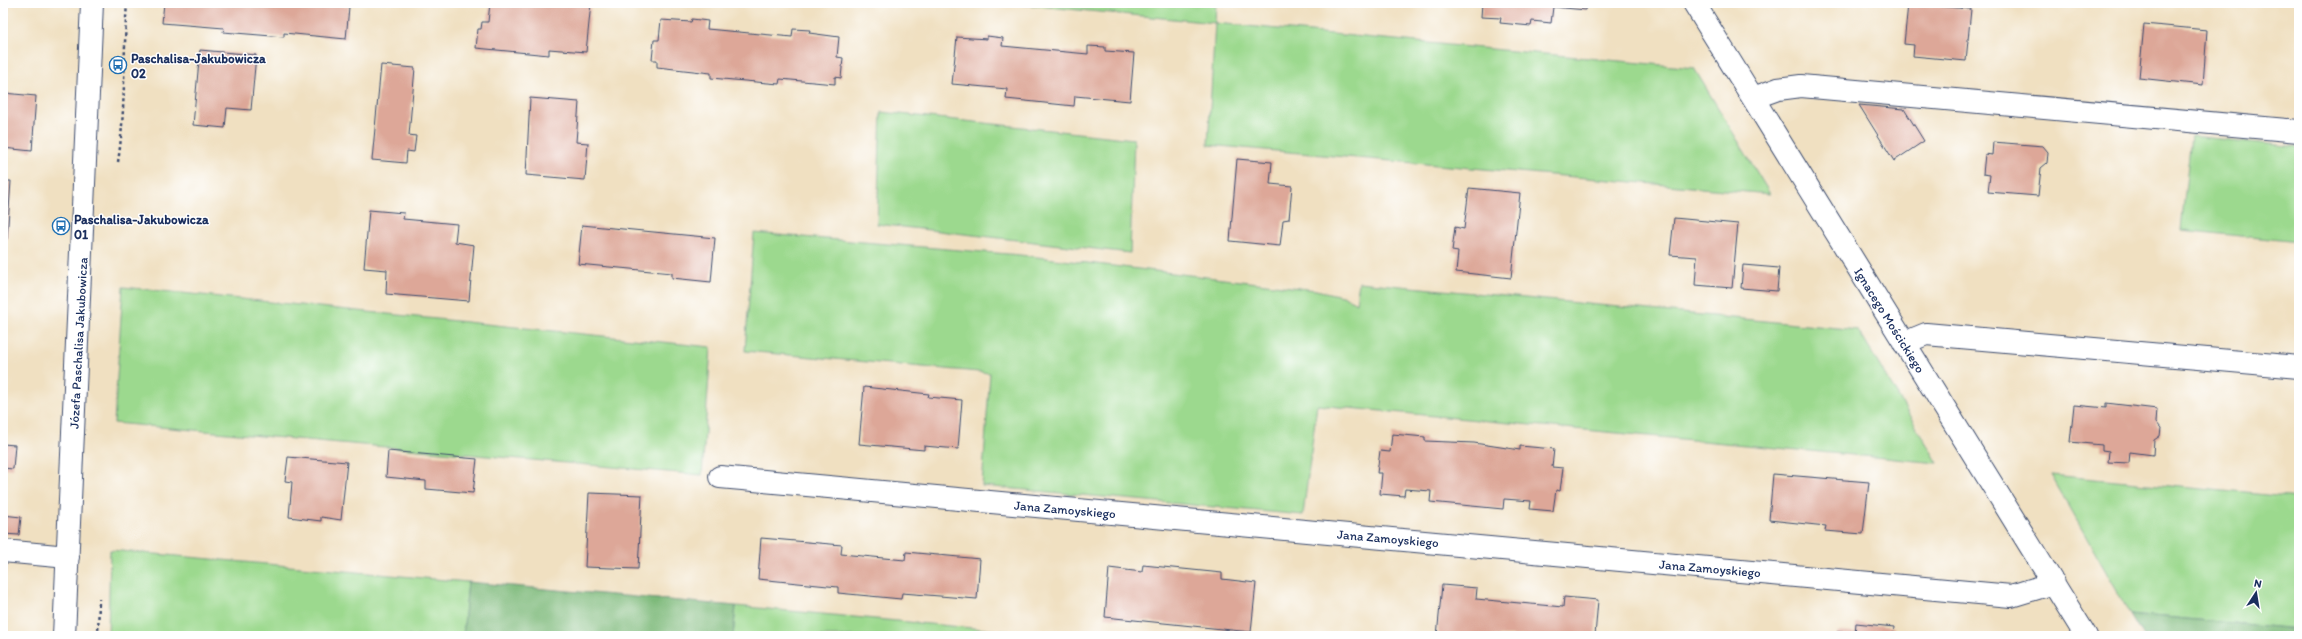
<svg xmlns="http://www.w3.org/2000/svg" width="2302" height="639" viewBox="0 0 2302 639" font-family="Itim,sans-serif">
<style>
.green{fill:#9cd98e;stroke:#5c8476}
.forest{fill:#7db979;stroke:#4c746c}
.building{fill:#dda798}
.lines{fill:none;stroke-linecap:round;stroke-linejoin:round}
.minor-casing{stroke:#3b4a6d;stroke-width:24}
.path{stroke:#3b4a6d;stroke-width:2.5;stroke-dasharray:3 3;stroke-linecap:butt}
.minor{stroke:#fff;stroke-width:22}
.labels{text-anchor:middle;stroke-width:3;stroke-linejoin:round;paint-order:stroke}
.poi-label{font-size:13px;font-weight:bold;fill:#1b2f5e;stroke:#fff;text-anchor:start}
.street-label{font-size:13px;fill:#1b2f5e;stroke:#fff}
</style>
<rect width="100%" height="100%" fill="#fff"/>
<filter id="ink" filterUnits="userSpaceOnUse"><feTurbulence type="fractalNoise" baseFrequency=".025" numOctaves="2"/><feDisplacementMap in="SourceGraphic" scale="8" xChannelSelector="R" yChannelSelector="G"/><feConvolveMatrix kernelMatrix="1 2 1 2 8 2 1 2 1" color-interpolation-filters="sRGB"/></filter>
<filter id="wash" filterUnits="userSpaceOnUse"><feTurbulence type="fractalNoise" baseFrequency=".012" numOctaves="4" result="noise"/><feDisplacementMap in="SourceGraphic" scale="16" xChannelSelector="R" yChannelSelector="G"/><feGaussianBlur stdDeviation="0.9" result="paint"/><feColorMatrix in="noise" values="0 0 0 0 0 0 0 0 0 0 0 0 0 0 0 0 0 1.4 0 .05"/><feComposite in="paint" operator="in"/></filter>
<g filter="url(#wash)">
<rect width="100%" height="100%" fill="#f0e0c1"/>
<!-- green -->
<path class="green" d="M1005,3H1216L1215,23L1694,68L1770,194L1208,145L1215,23Z
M881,112L1134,139L1130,253L877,224Z
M2191,136L2299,147V242L2181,230Z
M754,233L1020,255L1316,290L1346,297L1356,303L1359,282L1858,330L1938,463L1317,405L1303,515L982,486L990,373L745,351Z
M123,287L711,347L702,475L114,423Z
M2051,475L2299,498V629L2130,614Z
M110,550L468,582L463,636H108Z
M736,606L1058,636H733Z"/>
<!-- forest -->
<path class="forest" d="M468,582L736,606L733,636H463Z
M2130,614L2299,629V636H2143Z"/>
<g id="blocks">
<!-- building -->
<path class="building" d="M164,3H343V6L349,7L346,39L284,33V37L223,32L224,28L162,23Z
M490,3H591L586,52L549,49V55L476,48L478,29H481L482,22H488Z
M1482,3H1587L1586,10L1553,7L1551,23L1532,21L1531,26L1500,23L1501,18L1481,17Z
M1908,4L1971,9L1966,61L1913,56L1914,45L1904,44Z
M692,19L708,21L707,29L792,37L793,29L810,30L809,33L839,37L837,57L843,58L841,78L835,77V84L780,79L779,84L711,78V73L657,67V60H652L654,40H659L661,20L691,22Z
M2144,24L2207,30L2203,85L2139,78Z
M987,36L1003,38L1002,46L1088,54V46L1105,47V51L1134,53L1130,101L1075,96L1074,106L1006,99L1007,89L952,84L957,37L987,39Z
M200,50L256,55L251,110L227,108L225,128L193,125Z
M381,65L415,68L409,135L416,136L414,152L407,151L406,163L372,160Z
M3,93L36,96L32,151L3,148Z
M530,98L579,102L576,142L588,143L585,180L526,175Z
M1859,105L1904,109L1924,141L1894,161Z
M1993,142L2043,146L2048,152L2047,163L2041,168L2038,196L1988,192L1990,175L1983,174L1985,154L1992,155Z
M1237,159L1272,162L1270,184L1292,186L1289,219L1283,220L1280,246L1230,241Z
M3,181H11L7,239H3Z
M1469,188L1520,193L1511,278L1456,272L1458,252L1452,251L1455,227L1464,229Z
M369,210L404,213L403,219L457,224L455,242L474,245L469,301L386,294L387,270L364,268Z
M1674,218L1738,224L1732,288L1695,285L1697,257L1670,255Z
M582,225L715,238L711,282L672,278V273L578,264Z
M1743,265L1779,268L1777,291L1741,288Z
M864,387L929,394L928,397L962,400L958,449L924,446V450L859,444Z
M2106,403L2157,409L2156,422L2161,428L2160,436L2154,440L2153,455L2130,452L2129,463L2108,462L2109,451L2102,450V445L2070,442L2074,405L2106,408Z
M1392,434L1425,437V441L1474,443L1520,450V446L1554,449L1552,467L1563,468L1560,491L1556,490L1553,511L1530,509L1531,501L1504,499L1503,509L1430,502L1431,491L1405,489L1404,496L1380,494L1382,473H1377L1380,451L1390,452Z
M3,444L15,445L13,469L3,468Z
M388,451L477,459L473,493L426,489V481L386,477Z
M288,457L347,462L341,520L321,517V521L289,517L292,482L285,481Z
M1773,474L1869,482L1863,534L1825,531L1826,526L1769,520Z
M589,493L642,495L638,569L585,567Z
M3,515L21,517L19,535L3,534Z
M761,538L842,545L841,554L905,560L906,552L980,559L977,599L902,593L901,599L838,593V587L758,579Z
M1143,565L1222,573V579L1256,583L1251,632L1105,617L1109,568L1142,572Z
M1442,585L1477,588L1476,599L1563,607L1564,597L1598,600L1595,636H1437Z
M1856,623L1894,627L1893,636H1837V632L1855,633Z"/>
</g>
</g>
<g filter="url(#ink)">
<use href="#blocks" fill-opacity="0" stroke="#3b4a6d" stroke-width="1"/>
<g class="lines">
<defs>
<path id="minor" d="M1694,3L2086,636
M1753,98L1778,89L1801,86L2299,131
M1904,343L1926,334L2299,367
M720,477L2011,596L2054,583
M3,551L68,557
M64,636L92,3"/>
</defs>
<!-- minor casing -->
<use href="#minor" class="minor-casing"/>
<!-- path -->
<path class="path" d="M118,162C126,109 123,56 127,3
M98,636L99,599"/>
<!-- minor -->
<use href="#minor" class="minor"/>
</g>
</g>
<!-- icons -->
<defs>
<symbol id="bus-ring" viewBox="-11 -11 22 22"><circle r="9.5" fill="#fff" stroke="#1f6fb2" stroke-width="1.5"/><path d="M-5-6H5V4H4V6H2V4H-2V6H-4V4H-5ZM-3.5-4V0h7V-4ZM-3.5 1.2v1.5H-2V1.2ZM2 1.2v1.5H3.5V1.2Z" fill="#1f6fb2"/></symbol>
</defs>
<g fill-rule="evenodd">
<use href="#bus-ring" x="108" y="55" width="20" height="20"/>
<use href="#bus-ring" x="51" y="216" width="20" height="20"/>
</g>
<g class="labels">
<!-- poi labels -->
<g class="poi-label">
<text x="131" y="63">Paschalisa-Jakubowicza<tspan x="131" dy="15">02</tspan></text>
<text x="74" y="224">Paschalisa-Jakubowicza<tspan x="74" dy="15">01</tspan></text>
</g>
<!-- street labels -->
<g class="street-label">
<text transform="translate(1890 320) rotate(58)" y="5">Ignacego Mościckiego</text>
<text transform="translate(78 343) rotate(-87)" y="5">Józefa Paschalisa Jakubowicza</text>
<text transform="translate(1065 509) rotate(5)" y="5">Jana Zamoyskiego</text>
<text transform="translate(1388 538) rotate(5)" y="5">Jana Zamoyskiego</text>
<text transform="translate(1710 568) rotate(5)" y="5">Jana Zamoyskiego</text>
</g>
</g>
<!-- margin -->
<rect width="2302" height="639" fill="none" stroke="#fff" stroke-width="16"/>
<!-- north arrow -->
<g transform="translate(2256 593) rotate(12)" stroke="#ffffff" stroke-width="3" paint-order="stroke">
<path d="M0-3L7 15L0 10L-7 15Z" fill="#1b2f5e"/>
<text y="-6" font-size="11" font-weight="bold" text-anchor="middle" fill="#1b2f5e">N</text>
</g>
</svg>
